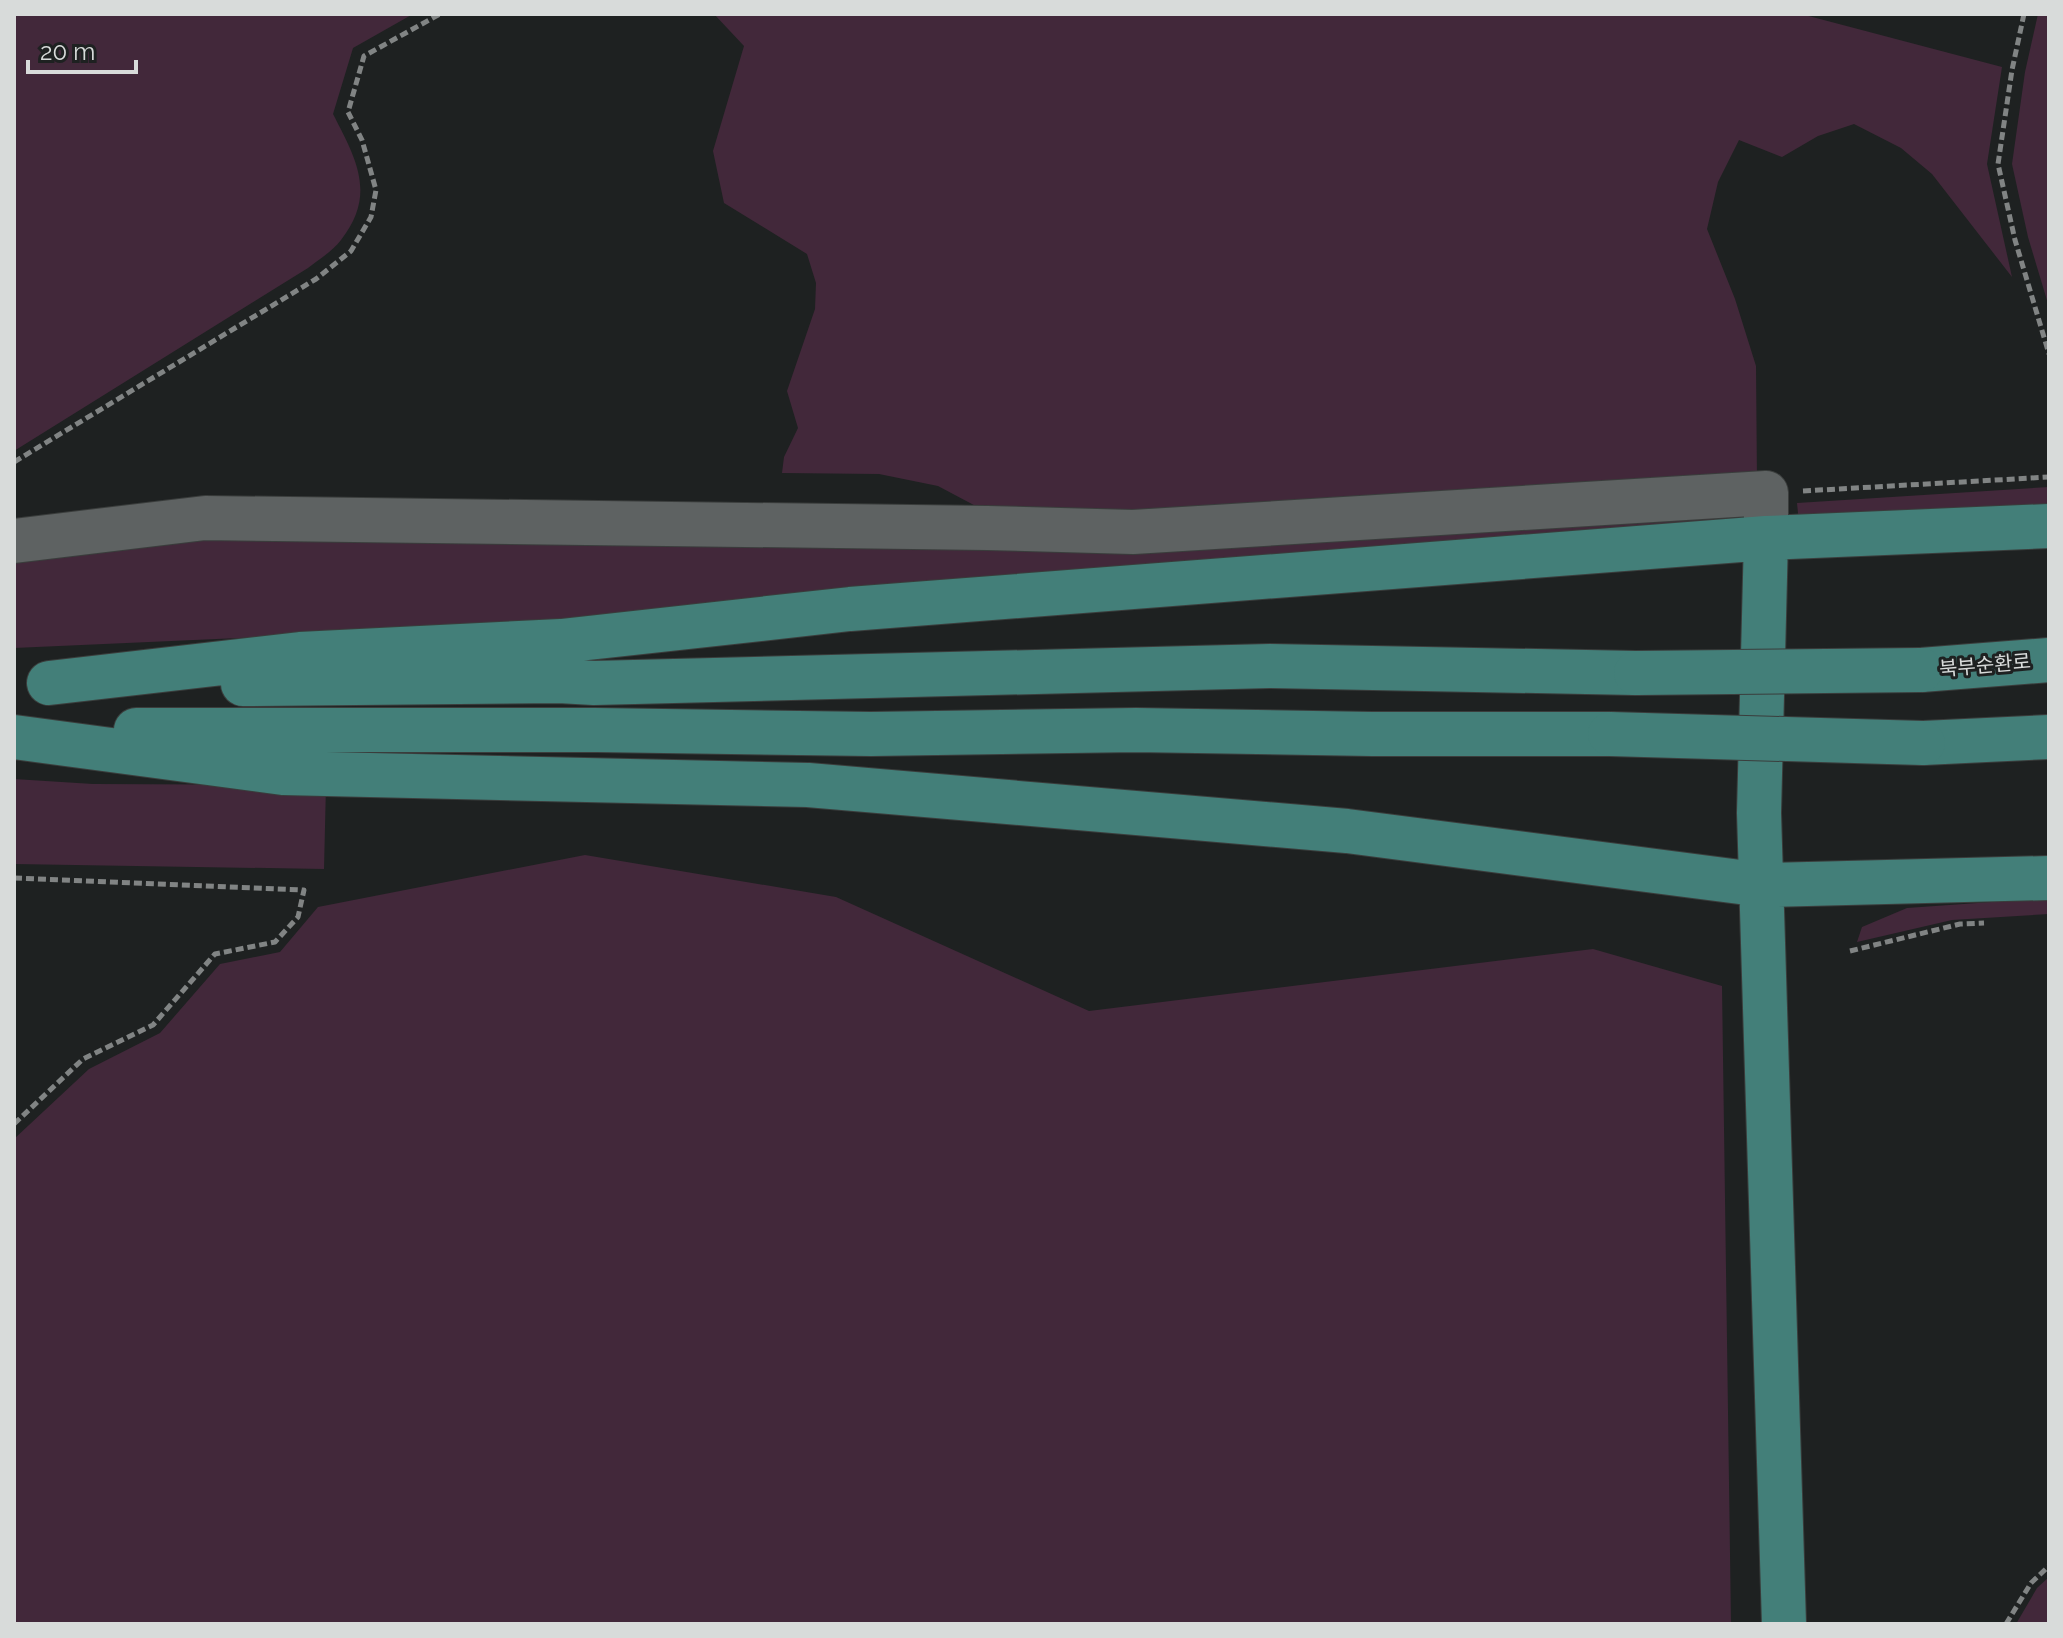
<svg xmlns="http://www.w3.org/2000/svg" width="2063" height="1638" viewBox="0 0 2063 1638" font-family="Raleway,'Noto Sans KR',sans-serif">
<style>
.green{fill:#42283a}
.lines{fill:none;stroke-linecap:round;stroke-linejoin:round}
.minor-casing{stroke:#3a3d3c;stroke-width:46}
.major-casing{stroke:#3a3d3c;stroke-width:46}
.path{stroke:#818484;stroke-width:5;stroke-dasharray:8 4;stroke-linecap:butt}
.minor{stroke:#5e6262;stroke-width:44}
.major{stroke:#437f79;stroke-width:44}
.major-bridge-casing{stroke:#3a3d3c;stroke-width:46;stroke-linecap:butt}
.major-bridge{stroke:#437f79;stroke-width:44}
.labels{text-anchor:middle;stroke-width:6;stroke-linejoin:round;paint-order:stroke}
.street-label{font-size:20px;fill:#d8dbda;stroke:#1e2121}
</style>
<rect width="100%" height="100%" fill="#1e2121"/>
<!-- green -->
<path class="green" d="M14,14H413L353,48L333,114C356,159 377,194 341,240C333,251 318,260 308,268L14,451Z
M714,14H1801L2002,67L1987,164L2012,277L1932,174L1901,148L1854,124L1818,136L1782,157L1739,140L1718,182L1707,229L1735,299L1756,366L1757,482L1133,516L987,512L938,486L879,474L782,473L784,457L798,428L787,391L815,309L816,283L807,254L724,203L713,151L744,46Z
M2038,14H2049V307L2028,237L2012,164L2025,72Z
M2049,487V509L1799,523L1797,503Z
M1750,513L1751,527L557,624L14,648V555L205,532Z
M14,779L93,784L326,785L324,869L14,864Z
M585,855L836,897L1089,1011L1593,949L1722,986L1731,1624H400L385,1622L380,1624H14V1139L89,1069L160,1033L220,964L280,952L318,907Z
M2049,898V914L1952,920L1857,942L1862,927L1907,908Z
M2049,1577V1624H2016L2037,1588Z"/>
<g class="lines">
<defs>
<path id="minor" d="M14,541L205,518L987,528L1133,532L1766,493V538"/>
<path id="major" d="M1766,538L1759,813L1784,1624
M1921,670L2049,660
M49,683L300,654L561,641L850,609L1766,538L2049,526
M243,684L559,681L594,683L1270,666L1636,673
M136,730H596L871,734L1136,730L1372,734H1610
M14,737L283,773L808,785L1347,831L1763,885L2049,878
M1923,743L2049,737"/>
</defs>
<!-- minor casing -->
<use href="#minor" class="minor-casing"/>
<!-- major casing -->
<use href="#major" class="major-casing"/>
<!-- path -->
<path class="path" d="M2024,14L2012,70L1998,164L2015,240L2049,354
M14,462L316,279L351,251L371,217L376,190L362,140L348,112L364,56L440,14
M1803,491L2049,477
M14,878L304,890L298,917L275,942L215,954L153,1025L83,1059L14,1124
M1850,951L1960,924L1984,923
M2006,1624L2031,1583L2049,1566"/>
<!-- minor -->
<use href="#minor" class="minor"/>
<!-- major -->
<use href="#major" class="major"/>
<defs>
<path id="major-bridge" d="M1636,673L1921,670
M1610,734L1923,743"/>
</defs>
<!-- major-bridge casing -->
<use href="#major-bridge" class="major-bridge-casing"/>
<!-- major-bridge -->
<use href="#major-bridge" class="major-bridge"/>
</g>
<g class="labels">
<!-- street labels -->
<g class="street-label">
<text transform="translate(1985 665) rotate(-5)" y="7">북부순환로</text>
</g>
</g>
<!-- border -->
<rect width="2063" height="1638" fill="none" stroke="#d8dbda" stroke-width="32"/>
<!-- scale -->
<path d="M28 60v12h108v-12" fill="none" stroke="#d8dbda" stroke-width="4"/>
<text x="40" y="60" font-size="24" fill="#d8dbda" stroke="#1e2121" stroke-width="6" paint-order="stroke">20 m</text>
</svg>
